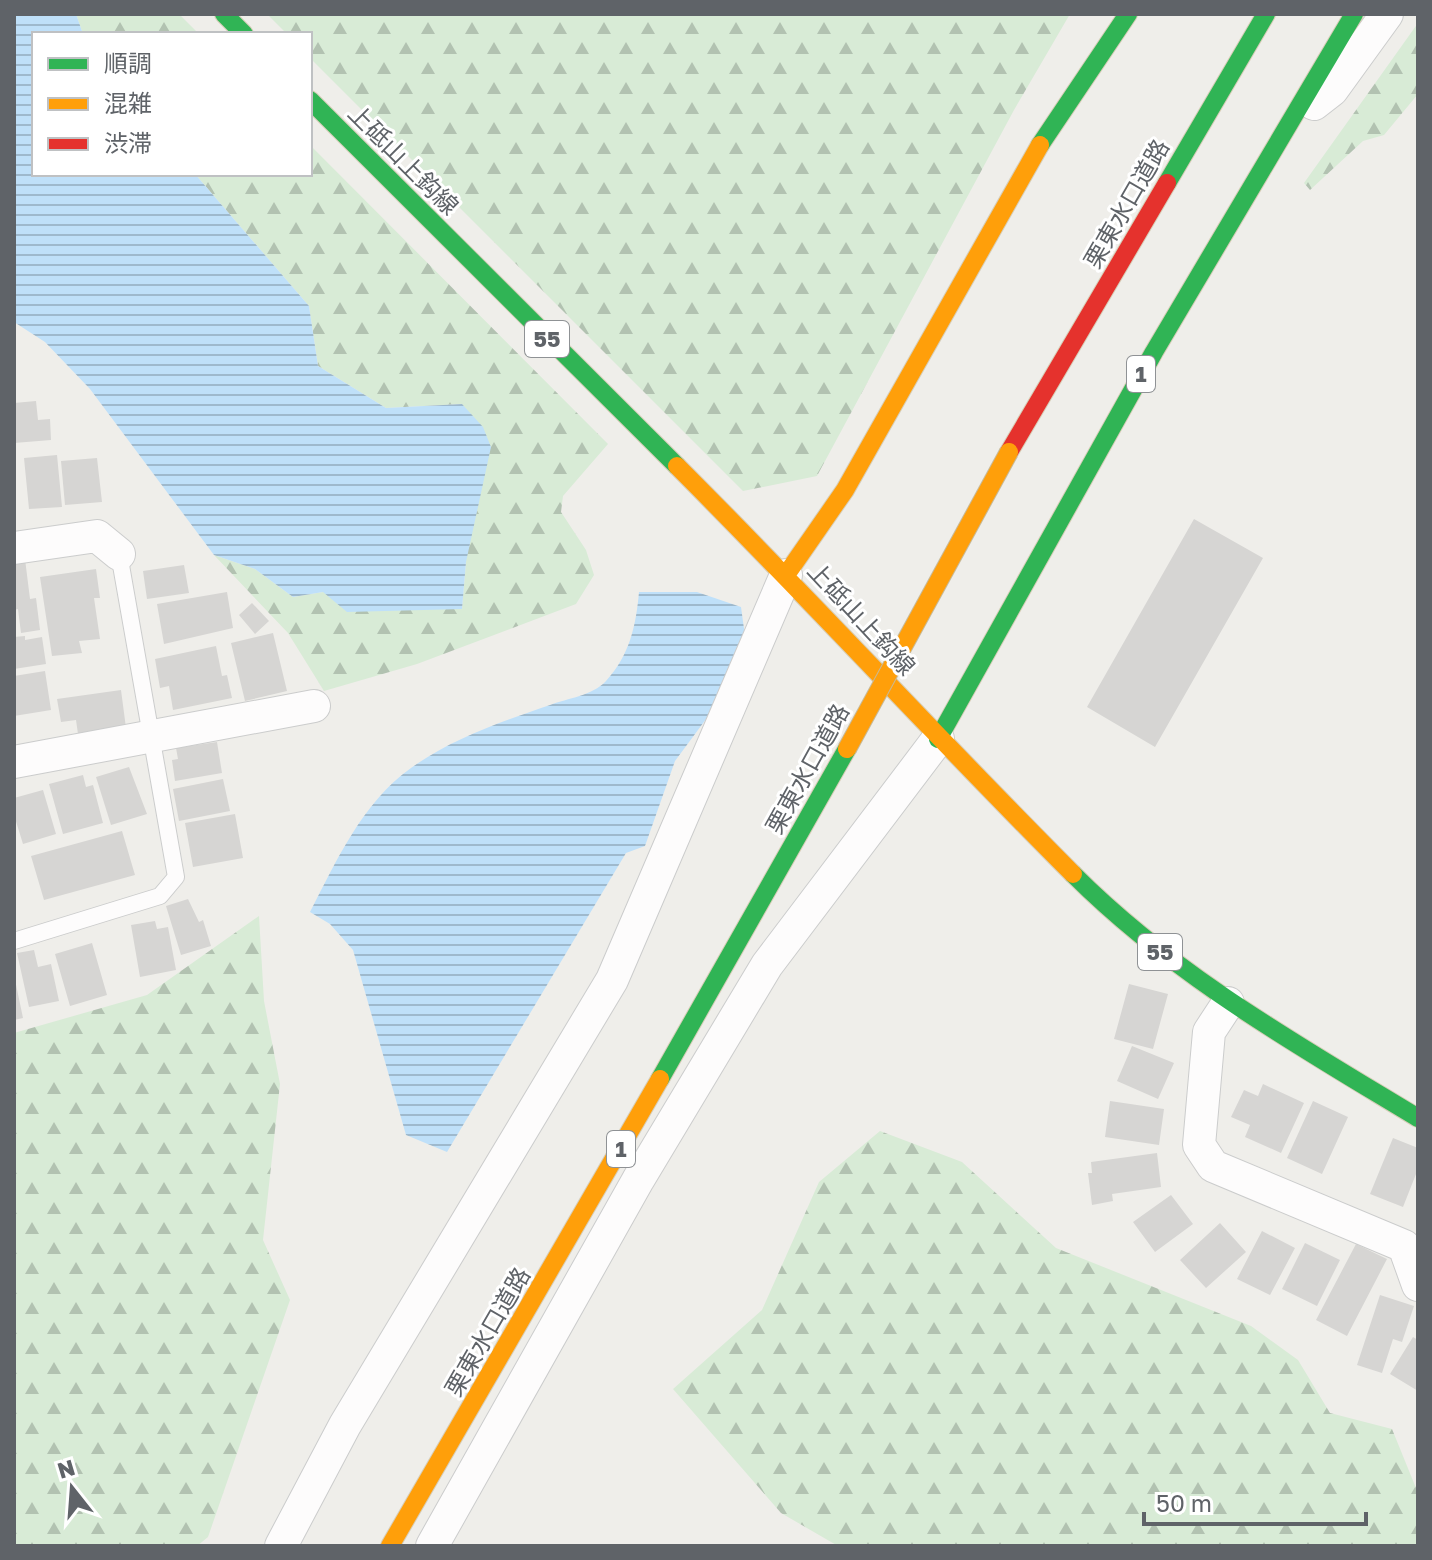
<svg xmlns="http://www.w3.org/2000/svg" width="1432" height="1560" viewBox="0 0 1432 1560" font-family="'Golos Text','Noto Sans JP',sans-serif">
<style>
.forest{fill:url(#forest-firs)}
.water{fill:url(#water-rules)}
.building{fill:#d6d5d3}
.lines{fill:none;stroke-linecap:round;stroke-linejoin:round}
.lane-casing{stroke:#cbcccc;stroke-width:18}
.street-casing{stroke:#cbcccc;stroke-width:34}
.fast-casing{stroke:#d7ceb8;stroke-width:20}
.slow-casing{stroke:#d7ceb8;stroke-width:20}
.jam-casing{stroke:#d7ceb8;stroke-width:20}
.lane{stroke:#fdfcfc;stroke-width:16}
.street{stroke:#fdfcfc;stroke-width:32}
.fast{stroke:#30b455;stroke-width:18}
.slow{stroke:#ff9f0a;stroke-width:18}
.jam{stroke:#e5322d;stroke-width:18}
.slow-bridge-casing{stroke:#c8b996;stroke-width:20;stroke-linecap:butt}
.slow-bridge{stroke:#ff9f0a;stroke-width:18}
.labels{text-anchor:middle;stroke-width:6;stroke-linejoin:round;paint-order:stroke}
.shield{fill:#fff;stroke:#8f9295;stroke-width:2}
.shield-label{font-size:22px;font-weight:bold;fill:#5f6368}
.street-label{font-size:24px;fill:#5f6368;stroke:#fff}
</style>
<defs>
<pattern id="forest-firs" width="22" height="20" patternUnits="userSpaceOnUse" patternTransform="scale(2)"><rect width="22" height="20" fill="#d8ebd6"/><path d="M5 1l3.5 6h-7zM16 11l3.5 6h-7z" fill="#b2c2b1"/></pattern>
<pattern id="water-rules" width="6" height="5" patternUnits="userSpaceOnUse" patternTransform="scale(2)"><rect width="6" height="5" fill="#bfe0f9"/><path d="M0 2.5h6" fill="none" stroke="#9eb9cd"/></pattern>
</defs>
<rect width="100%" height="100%" fill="#efeeea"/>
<!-- forest -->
<path class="forest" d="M76,14H179L199,34H83Z
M267,14H1070L1014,110L817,476L743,491L310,58V34H287Z
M1418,23V94L1384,135L1363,141L1310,190L1304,183Z
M310,145L608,444L563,496L561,512L586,550L594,575L576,604L417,664L324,691L288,633L214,555L255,569L293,597L323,592L462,609L466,562L462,404L386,408L318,366L309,306L195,174H310Z
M259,916L264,1001L280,1084L263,1240L290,1300L208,1537L197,1546H14V1033L147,995Z
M880,1131L962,1162L1056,1248L1251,1326L1298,1360L1330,1413L1392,1429L1418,1493V1546H838L781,1513L673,1389L762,1310L819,1182Z"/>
<!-- water -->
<path class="water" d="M14,14H76L83,34H34V174H195L309,306L318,366L386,408L462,404L483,427L491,447L466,562L462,609L347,612L323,592L293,597L255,569L214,555L90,389L45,342L14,322Z
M639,592H697L741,607L745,636L715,707L675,761L645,846L626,853L447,1152L406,1135L353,950L330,924L310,912C337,860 362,803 411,768C451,739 503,721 550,705C568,698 592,696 606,681C630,655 636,625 639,592Z"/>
<!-- building -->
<path class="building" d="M36,401L38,420L50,419L51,440L14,443V403Z
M57,455L62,507L29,509L24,458Z
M97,458L102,502L65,505L61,461Z
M1194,519L1263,558L1155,747L1087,707Z
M25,559L30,599L36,598L40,630L21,633L18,609L14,610V560Z
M184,565L189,593L147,599L143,571Z
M96,569L100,598H94L100,639L79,641L82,653L52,656L40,577Z
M227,592L233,628L164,644L157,604Z
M252,603L269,621L255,634L239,615Z
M273,633L287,691L245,701L231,643Z
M25,636V640L42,637L46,664L14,669V637Z
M216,646L222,676L227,675L232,698L173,710L169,686L160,688L155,659Z
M45,671L51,710L14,716V676Z
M121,690L126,728L78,734L76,720L61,722L57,699Z
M217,742L222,773L175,781L172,760L178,759L176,748Z
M129,767L147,814L111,825L96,777Z
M83,775L86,787L93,785L103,823L63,834L49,784Z
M223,779L230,811L179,821L173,789Z
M43,790L56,834L23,844L14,815V798Z
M235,814L243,858L193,867L185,823Z
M122,831L135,875L44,900L31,856Z
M188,899L199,922L203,920L211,946L181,955L166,906Z
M155,921L157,929L168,927L176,970L140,977L131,925Z
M92,943L107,995L70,1006L55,954Z
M34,950L38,967L51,964L59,1001L29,1007L17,953Z
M14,975L23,1018L14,1020Z
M1129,984L1168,994L1153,1049L1114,1039Z
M1132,1046L1174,1063L1158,1099L1117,1081Z
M1263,1084L1304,1103L1281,1153L1245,1137L1250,1125L1231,1117L1244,1090L1258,1096Z
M1110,1101L1164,1109L1159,1145L1105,1137Z
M1313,1101L1348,1117L1322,1174L1287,1158Z
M1393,1138L1418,1148V1169L1403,1207L1370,1194Z
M1157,1153L1161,1187L1112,1194L1113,1201L1092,1205L1088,1173H1092L1091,1162Z
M1171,1195L1193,1224L1155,1252L1133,1222Z
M1220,1223L1246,1252L1206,1288L1180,1260Z
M1262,1231L1295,1248L1270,1295L1237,1279Z
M1305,1243L1340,1260L1317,1306L1282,1289Z
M1356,1244L1387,1259L1347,1336L1316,1320Z
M1380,1295L1414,1306L1402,1342L1393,1339L1382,1373L1357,1365Z
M1413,1337L1418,1340V1391L1390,1374Z"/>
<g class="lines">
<defs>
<path id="lane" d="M14,941L160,896L176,877L119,554"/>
<path id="street" d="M1314,104L1332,90L1387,14
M14,548L97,536L119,554
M14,762L314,706
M1228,1003L1209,1032L1199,1145L1213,1166L1404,1246L1418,1285
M281,1546L345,1425L612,980L786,575
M432,1546L638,1180L767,965L938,739"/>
<path id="fast" d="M224,14L244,34
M310,100L677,466
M1040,145L1128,14
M1167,183L1266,14
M938,739L1154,352L1354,14
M1073,874C1175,976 1296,1044 1418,1118
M660,1079L847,749"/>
<path id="slow" d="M677,466C811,600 939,740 1073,874
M786,575L845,490L1040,145
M390,1546L660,1079"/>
<path id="jam" d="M1009,452L1167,183"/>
</defs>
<!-- lane casing -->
<use href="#lane" class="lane-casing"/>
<!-- street casing -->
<use href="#street" class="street-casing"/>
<!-- fast casing -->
<use href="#fast" class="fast-casing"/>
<!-- slow casing -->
<use href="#slow" class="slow-casing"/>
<!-- jam casing -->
<use href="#jam" class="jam-casing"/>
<!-- lane -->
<use href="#lane" class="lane"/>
<!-- street -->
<use href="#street" class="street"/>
<!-- fast -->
<use href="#fast" class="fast"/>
<!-- slow -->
<use href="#slow" class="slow"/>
<!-- jam -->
<use href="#jam" class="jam"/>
<defs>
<path id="slow-bridge" d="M847,749L1009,452"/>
</defs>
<!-- slow-bridge casing -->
<use href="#slow-bridge" class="slow-bridge-casing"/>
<!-- slow-bridge -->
<use href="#slow-bridge" class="slow-bridge"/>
</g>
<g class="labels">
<!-- shield labels -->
<g class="shield">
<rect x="525" y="321" width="44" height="36" rx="6"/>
<rect x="1127" y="356" width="28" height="36" rx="6"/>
<rect x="1138" y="934" width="44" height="36" rx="6"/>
<rect x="607" y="1131" width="28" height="36" rx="6"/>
</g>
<g class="shield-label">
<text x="547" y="347">55</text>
<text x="1141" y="382">1</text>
<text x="1160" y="960">55</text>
<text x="621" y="1157">1</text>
</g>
<!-- street labels -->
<g class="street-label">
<text transform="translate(403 160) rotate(45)" y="8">上砥山上鈎線</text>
<text transform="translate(1127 204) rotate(-60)" y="8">栗東水口道路</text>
<text transform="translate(861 619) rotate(47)" y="8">上砥山上鈎線</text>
<text transform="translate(808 769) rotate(-61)" y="8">栗東水口道路</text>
<text transform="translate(488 1332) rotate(-60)" y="8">栗東水口道路</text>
</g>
</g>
<!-- border -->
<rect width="1432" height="1560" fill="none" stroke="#5f6368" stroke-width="32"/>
<!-- legend -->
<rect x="32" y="32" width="280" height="144" fill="#ffffff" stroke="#bfc1c3" stroke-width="2"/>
<rect x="48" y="58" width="40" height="12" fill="#30b455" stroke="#bfc1c3" stroke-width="2"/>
<text x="104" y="72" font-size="24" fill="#5f6368">順調</text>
<rect x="48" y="98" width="40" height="12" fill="#ff9f0a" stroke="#bfc1c3" stroke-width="2"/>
<text x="104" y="112" font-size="24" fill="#5f6368">混雑</text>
<rect x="48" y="138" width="40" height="12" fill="#e5322d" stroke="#bfc1c3" stroke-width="2"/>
<text x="104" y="152" font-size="24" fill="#5f6368">渋滞</text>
<!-- north arrow -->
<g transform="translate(72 1488) rotate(343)" stroke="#ffffff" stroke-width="6" paint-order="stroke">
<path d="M0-6L14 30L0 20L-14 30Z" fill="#5f6368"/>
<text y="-12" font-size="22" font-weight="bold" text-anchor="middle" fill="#5f6368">N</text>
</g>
<!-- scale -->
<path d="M1144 1512v12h222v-12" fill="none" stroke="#5f6368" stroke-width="4"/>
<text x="1156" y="1512" font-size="24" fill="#5f6368" stroke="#ffffff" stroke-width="6" paint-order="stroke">50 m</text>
</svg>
